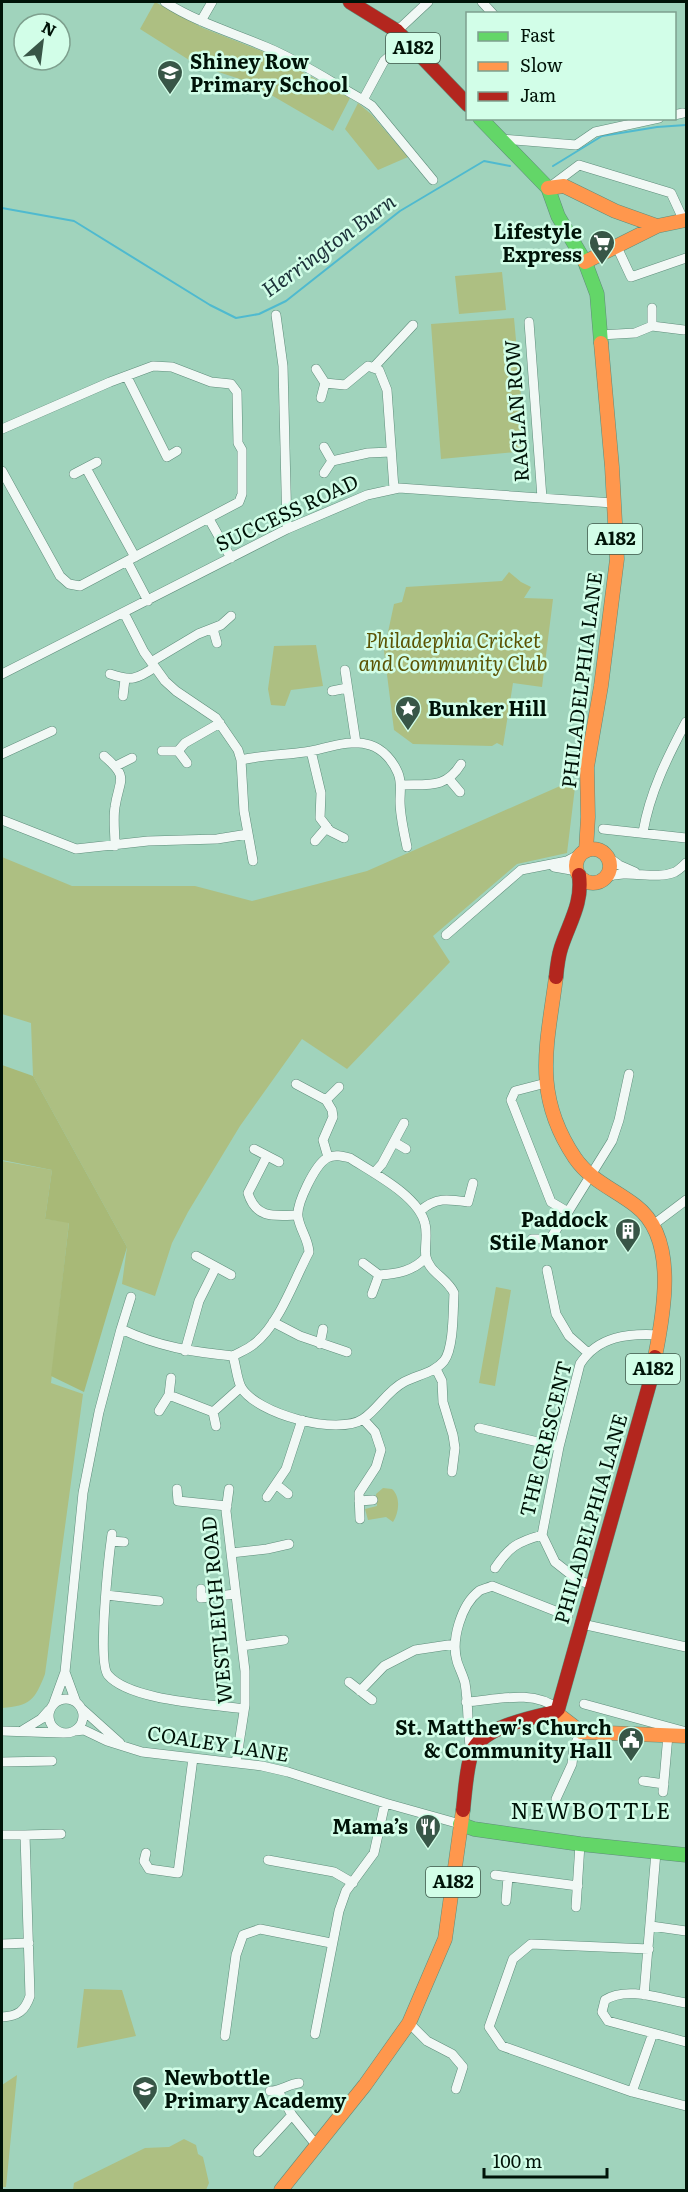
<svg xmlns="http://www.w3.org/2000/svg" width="688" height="2192" viewBox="0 0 688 2192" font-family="Literata,serif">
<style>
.green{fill:#adbf82}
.forest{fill:#a8b977}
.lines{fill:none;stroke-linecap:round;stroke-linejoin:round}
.stream{stroke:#4fbacf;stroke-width:2}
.street-casing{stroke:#5f8d7b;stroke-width:10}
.fast-casing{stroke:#5f8d7b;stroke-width:15}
.slow-casing{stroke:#5f8d7b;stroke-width:15}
.jam-casing{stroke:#5f8d7b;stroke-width:15}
.street{stroke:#f1f8f5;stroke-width:9}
.fast{stroke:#63d668;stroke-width:14}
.slow{stroke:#ff974d;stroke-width:14}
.jam{stroke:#b3261e;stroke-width:14}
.labels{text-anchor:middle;stroke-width:5;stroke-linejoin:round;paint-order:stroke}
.shield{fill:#d2fee8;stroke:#3f5a4b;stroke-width:1.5}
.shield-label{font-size:18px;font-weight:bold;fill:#001308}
.poi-label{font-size:20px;font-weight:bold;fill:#001308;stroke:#d2fee8;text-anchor:end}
.street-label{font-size:20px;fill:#001308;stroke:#d2fee8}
.park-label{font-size:20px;font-style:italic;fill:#5b5303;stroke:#d2fee8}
.water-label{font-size:21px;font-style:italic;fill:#1c3139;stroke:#d2fee8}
.quarter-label{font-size:22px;letter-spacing:1.5px;fill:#001308;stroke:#d2fee8}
</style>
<rect width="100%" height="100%" fill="#a0d3bc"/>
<!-- green -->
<path class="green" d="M155,2L203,28L272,55L350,98L333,131L249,82L197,65L140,29Z
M358,103L371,114L408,157L378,170L345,129Z
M502,272L506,310L459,314L455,276Z
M514,318L526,451L441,459L431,324Z
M509,572L521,582L531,587L524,598L553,599L542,687L513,683L503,746L497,743L492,746L413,744L394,730L384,651L394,604L402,602L406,587L502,581Z
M316,645L323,686L291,690L285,706L271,705L268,689L274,646Z
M576,779L567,853L517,864L433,936L450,962L347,1069L302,1039L240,1126L188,1212L172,1243L155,1296L122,1284L127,1247L33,1076L31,1023L2,1014V857L72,886H195L252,901L367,871Z
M2,1161L52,1170L45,1219L69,1222L51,1383L83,1394L45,1674C35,1700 30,1706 2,1708Z
M496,1287L511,1290L495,1386L479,1383Z
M383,1488L392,1489C401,1497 399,1513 393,1522L386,1517L368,1520L365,1509L377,1506L376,1494Z
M84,1989L122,1990L136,2036L77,2048Z
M17,2075L6,2187H2V2085Z
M184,2139L196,2145L198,2154L203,2157L209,2183L206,2190H73L74,2183L145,2148L169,2147Z"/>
<!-- forest -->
<path class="forest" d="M2,1065L33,1076L127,1247L84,1392L51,1376L69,1223L45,1219L52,1170L2,1160Z"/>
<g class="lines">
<!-- stream -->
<path class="stream" d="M553,166L602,136L657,127L686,125
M2,208L74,221L210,305L236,318L259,314L286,301L400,211L484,161L510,166"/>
<defs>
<path id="street" d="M165,2C196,22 231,32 266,47C300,61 331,82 363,100L372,106L433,180
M482,2L493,14
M201,21L212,2
M397,31L428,2
M363,100L384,61L407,41
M674,115L683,113
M502,139L576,145L595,132L659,118
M551,186L579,165L671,193L684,221
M616,245L631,277L686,258
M652,308V326
M276,315L283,366L287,529
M529,322L542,498
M600,335L635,333L652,326L684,330
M373,368L413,325
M316,369L325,383L321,398
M127,377L167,457L177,451
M325,383L345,385L368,366L379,370L387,390L394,489
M2,429L110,382L153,366L172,367L211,382L231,384L237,392L238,443L242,450V494L239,502L127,561L148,601
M324,447L332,461L324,473
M332,461L368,453L391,452
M86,468L135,557
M2,471L60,576L69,584L80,586L127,561
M74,474L97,462
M209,519L231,558
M124,613L144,652L165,681L176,691L216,718L238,750L241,760L244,811L253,861
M213,629L217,643
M151,662L198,634L221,625L231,616
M345,670L356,743
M2,674L287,529L367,495L399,488L613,503
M110,674C131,681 136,680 155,667
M332,691L347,688
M123,696L125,679
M162,751H178L187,763
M178,751L185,743L220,723
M311,751L321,793L320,818L330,831L344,838
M2,754L52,731
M104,756C130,778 119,779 115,807C113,819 115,833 115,846
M241,760C263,755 284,755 305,752C325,749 350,738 370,745C383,749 393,761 398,773C402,783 400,791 400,801C400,816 404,832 407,847
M116,766L132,758
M449,779L460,792
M401,785C428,784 446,789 461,764
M2,820L76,849L148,841L217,839L248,834
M603,829L686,838
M643,832C650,792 667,758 686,722
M315,841L327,827
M608,857L619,865L635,872
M554,867L577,871
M605,878C628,868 654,881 675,872C679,870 683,866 686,863
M446,935L521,870L567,861L582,853
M546,1083L515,1091L511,1100L551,1202L568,1212L612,1141L619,1120L629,1074
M296,1084L326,1100L332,1110L333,1117L323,1140L328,1157
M326,1100L339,1087
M394,1142L406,1149
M254,1149L279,1162
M267,1156L248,1193C256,1219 274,1216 297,1215
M374,1173L382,1164L404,1123
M420,1211C436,1197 448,1199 468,1202L473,1183
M653,1225L686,1200
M532,1239H550L568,1212
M196,1256L231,1275
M363,1263L379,1275C397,1274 414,1271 426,1257
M547,1270L556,1314L569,1336L587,1352
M372,1294L379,1275
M131,1297L121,1329C159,1347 193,1352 233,1356C236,1366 237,1379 241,1387C256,1414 338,1436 363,1419C378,1409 387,1391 404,1382C417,1375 434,1373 444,1361C454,1348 453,1310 454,1293C448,1279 429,1272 426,1257C424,1250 428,1235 425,1224C419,1196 373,1173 350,1158C342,1156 334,1154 327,1158C315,1165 296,1204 298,1217C300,1230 308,1238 309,1252C294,1280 279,1325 254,1344C248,1349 240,1352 233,1356
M273,1322L300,1336L347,1352
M320,1344L323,1329
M185,1351L199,1301L216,1267
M436,1369L442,1381L443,1402L453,1435L455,1448L452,1472
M169,1395L213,1412L216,1426
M159,1411L169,1395L171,1378
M213,1412L241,1387
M479,1428L559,1447
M277,1485L288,1494
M177,1489L178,1501L227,1506
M229,1489L226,1511L245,1671V1705L236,1763
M267,1497L286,1469L302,1420
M359,1501L373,1500
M360,1519L359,1493L376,1467L381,1450L375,1432L363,1419
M112,1534C109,1555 97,1662 108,1675C130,1701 211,1704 244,1709
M111,1541L124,1542
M231,1553L267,1549L289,1544
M495,1568C509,1547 517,1542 542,1535
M594,1585L579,1581L555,1562L542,1535L559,1447L580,1364C598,1336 628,1333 660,1335
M201,1589V1598L235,1594
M106,1595L159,1601
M582,1624L686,1647
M242,1646L284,1640
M65,1672L76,1702
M349,1682L372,1700
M360,1691L384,1666L415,1650L455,1644
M49 1716a17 17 0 1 1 34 0a17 17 0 1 1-34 0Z
M466,1702C496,1700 533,1689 558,1709
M584,1704L683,1731
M53,1705L65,1672L83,1493L99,1412L121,1329
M81,1708L120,1743
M23,1730L41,1719L49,1710
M2,1731L61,1733
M75,1731L84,1730L107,1741L142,1752L262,1766L288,1772L385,1803L460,1824
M471,1753C467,1730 469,1706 465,1683C463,1675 459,1668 457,1661C451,1640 461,1605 479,1591C482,1589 488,1588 492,1586L568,1616
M2,1762L52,1761
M643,1781L664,1784
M663,1792L668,1735
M556,1799L572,1764L574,1747L581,1732
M2,1835H25L30,1996C25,2011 18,2016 2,2017
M25,1835L61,1834
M146,1853L144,1861L149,1869L178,1873L193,1758
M268,1860L334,1872L353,1883
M495,1875L578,1886
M506,1901L508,1877
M576,1907L580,1844
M651,1926L686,1931
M2,1944L29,1943
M649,1949L531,1944L513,1959L489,2027L502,2046L632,2092L686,2106
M644,1995L656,1852
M409,2023L427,2041L452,2054L463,2067L456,2089
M653,2033L686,2042
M315,2034L339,1911L346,1891L374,1853L385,1803
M225,2036L236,1955L243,1935L260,1929L331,1943
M270,2091C281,2091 288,2084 299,2083
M278,2091L292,2115L317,2146
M632,2092L653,2033L608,2021L602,2012L605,2000C626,1986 662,1999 686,2003
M258,2152L292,2115"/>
<path id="fast" d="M480,118L548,188L558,216L585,262L597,294L601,343
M460,1824L474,1829L580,1844L686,1855"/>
<path id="slow" d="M548,188L564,186L615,211L657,226L686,220
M585,262L657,226
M576 866a17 17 0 1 1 34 0a17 17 0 1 1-34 0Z
M586,851L588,817L587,767L601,686L617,559L612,467L601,343
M556,977C547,1046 532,1094 575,1158C591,1181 614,1189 636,1206C678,1238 664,1312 655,1357
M555,1712L581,1732L686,1736
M281,2190L365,2085L409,2023L445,1939L463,1810"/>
<path id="jam" d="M350,2L397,31L468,105
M556,977C557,967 558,957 561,948C569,923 583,903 579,875
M463,1810C465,1793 466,1772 471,1755C479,1727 531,1718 555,1712L558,1709L650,1382L655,1357"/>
</defs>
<!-- street casing -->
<use href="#street" class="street-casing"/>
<!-- fast casing -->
<use href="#fast" class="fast-casing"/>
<!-- slow casing -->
<use href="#slow" class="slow-casing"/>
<!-- jam casing -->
<use href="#jam" class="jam-casing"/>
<!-- street -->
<use href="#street" class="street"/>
<!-- fast -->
<use href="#fast" class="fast"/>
<!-- slow -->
<use href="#slow" class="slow"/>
<!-- jam -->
<use href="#jam" class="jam"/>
</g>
<!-- icons -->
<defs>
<symbol id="school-pin" viewBox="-11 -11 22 30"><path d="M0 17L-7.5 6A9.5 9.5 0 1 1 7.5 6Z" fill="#385647" stroke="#d2fee8"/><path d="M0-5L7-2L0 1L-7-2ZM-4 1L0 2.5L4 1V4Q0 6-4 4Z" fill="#fff"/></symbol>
<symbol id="supermarket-pin" viewBox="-11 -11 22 30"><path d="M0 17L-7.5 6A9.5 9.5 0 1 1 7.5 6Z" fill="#385647" stroke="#d2fee8"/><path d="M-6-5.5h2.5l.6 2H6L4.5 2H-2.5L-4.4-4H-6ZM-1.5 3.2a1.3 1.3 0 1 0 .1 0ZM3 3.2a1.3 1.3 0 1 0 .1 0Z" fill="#fff"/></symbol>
<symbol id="sight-pin" viewBox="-11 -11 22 30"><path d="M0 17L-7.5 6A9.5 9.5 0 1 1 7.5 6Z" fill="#385647" stroke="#d2fee8"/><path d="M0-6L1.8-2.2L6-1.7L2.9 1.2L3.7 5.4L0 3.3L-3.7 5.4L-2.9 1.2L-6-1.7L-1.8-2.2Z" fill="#fff"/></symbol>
<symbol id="building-pin" viewBox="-11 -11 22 30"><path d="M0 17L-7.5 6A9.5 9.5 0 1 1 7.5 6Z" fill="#385647" stroke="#d2fee8"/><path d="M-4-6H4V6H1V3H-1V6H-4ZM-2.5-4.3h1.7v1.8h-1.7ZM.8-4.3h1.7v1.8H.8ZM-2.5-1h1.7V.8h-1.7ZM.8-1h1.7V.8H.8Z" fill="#fff"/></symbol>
<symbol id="civic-pin" viewBox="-11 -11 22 30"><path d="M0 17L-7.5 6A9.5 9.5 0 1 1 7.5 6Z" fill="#385647" stroke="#d2fee8"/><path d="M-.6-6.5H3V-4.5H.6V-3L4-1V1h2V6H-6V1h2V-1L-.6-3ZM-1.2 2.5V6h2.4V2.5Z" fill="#fff"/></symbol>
<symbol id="restaurant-pin" viewBox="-11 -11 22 30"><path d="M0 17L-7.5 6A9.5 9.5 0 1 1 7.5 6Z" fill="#385647" stroke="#d2fee8"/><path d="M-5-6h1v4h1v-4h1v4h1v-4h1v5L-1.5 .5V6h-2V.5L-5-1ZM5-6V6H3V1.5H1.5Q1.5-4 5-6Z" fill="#fff"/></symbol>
</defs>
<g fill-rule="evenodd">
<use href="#school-pin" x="155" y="58" width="30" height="40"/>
<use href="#supermarket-pin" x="587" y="228" width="30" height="40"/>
<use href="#sight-pin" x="393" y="694" width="30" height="40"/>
<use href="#building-pin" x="613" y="1216" width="30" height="40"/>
<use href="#civic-pin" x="616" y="1725" width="30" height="40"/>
<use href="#restaurant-pin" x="413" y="1812" width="30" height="40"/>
<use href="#school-pin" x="130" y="2074" width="30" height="40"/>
</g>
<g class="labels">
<!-- shield labels -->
<g class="shield">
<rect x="386" y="33" width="54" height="30" rx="4.5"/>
<rect x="588" y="524" width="54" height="30" rx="4.5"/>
<rect x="626" y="1354" width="54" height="30" rx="4.5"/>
<rect x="426" y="1867" width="54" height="30" rx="4.5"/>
</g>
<g class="shield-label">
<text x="413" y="54">A182</text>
<text x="615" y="545">A182</text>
<text x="653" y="1375">A182</text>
<text x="453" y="1888">A182</text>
</g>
<!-- poi labels -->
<g class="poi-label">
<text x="190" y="69" text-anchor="start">Shiney Row<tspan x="190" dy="23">Primary School</tspan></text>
<text x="582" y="239">Lifestyle<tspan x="582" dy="23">Express</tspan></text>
<text x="428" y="716" text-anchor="start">Bunker Hill</text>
<text x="608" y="1227">Paddock<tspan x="608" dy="23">Stile Manor</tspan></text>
<text x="612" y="1735">St. Matthew's Church<tspan x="612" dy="23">&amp; Community Hall</tspan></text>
<text x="408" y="1834">Mama’s</text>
<text x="164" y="2085" text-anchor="start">Newbottle<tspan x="164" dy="23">Primary Academy</tspan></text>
</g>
<!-- street labels -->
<g class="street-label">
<text transform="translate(517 411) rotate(-94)" y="7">RAGLAN ROW</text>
<text transform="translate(287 513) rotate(-25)" y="7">SUCCESS ROAD</text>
<text transform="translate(582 680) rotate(-83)" y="7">PHILADELPHIA LANE</text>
<text transform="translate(546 1439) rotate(-76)" y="7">THE CRESCENT</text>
<text transform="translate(591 1519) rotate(-74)" y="7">PHILADELPHIA LANE</text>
<text transform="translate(217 1610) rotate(-95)" y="7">WESTLEIGH ROAD</text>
<text transform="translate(218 1744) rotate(9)" y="7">COALEY LANE</text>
</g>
<!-- park labels -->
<g class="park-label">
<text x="453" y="648">Philadephia Cricket<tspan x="453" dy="23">and Community Club</tspan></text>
</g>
<!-- water labels -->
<g class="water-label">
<text transform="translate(329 246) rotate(-36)" y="7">Herrington Burn</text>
</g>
<!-- quarter labels -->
<g class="quarter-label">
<text x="591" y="1819">NEWBOTTLE</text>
</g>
</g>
<!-- border -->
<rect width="688" height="2192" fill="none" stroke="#001308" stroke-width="6"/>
<!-- legend -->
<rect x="466" y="12" width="210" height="108" fill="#d2fee8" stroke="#7ea08e" stroke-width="1.5"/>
<rect x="478" y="32" width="30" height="9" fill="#63d668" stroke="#7ea08e" stroke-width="1.5"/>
<text x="520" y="42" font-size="18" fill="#001308">Fast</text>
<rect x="478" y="62" width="30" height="9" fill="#ff974d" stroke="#7ea08e" stroke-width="1.5"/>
<text x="520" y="72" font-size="18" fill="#001308">Slow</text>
<rect x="478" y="92" width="30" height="9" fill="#b3261e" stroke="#7ea08e" stroke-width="1.5"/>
<text x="520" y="102" font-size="18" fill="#001308">Jam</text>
<!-- north arrow -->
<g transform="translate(42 42) rotate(28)"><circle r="28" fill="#d2fee8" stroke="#7ea08e" stroke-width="1.5"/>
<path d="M0-4.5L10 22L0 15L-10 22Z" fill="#385647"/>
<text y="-9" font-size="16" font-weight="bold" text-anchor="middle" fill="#001308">N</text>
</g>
<!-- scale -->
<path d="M484 2168v9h123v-9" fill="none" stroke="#001308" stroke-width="3"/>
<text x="493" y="2168" font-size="18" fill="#001308" stroke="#d2fee8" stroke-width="4.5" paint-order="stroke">100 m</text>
</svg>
